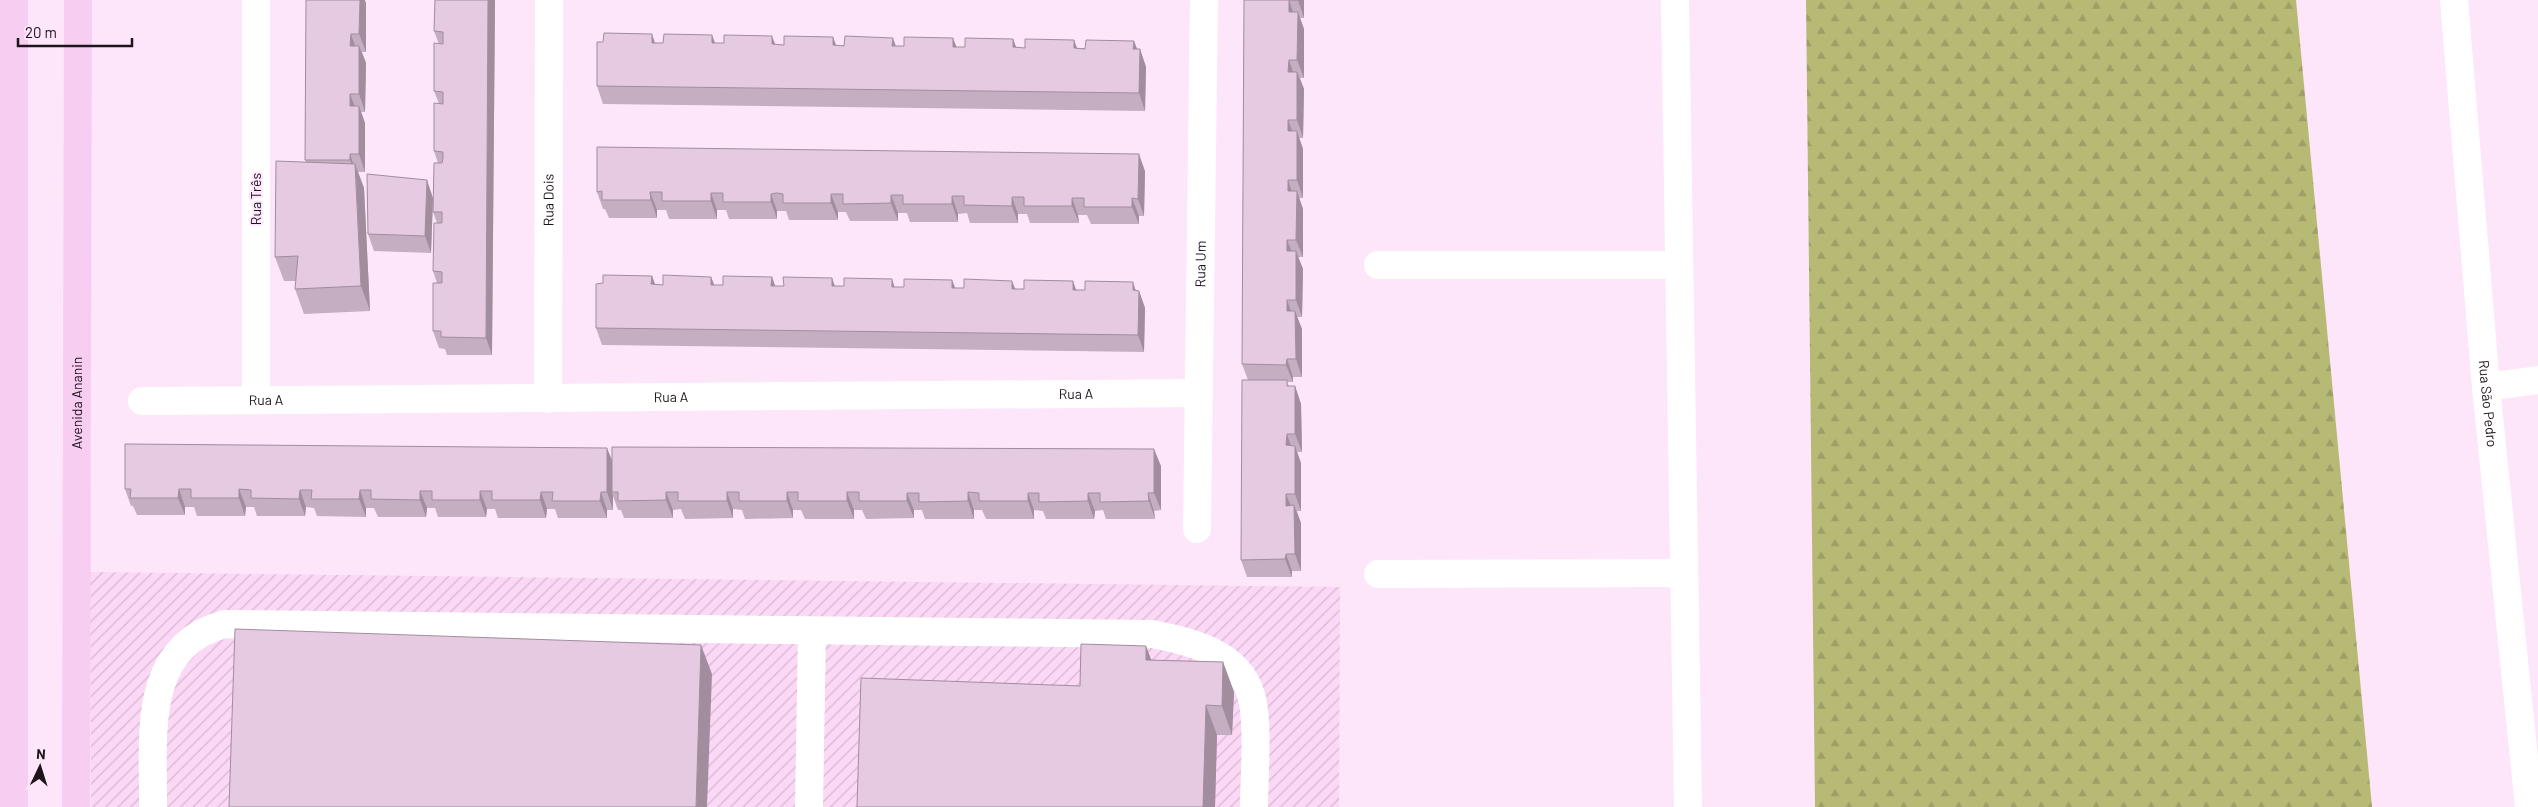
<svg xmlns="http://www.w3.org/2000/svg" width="2538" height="807" viewBox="0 0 2538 807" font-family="Barlow,sans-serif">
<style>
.industrial{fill:url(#industrial-furrows)}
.forest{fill:url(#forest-firs)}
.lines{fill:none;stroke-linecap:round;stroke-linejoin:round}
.minor{stroke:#fff;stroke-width:28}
.major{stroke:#f7cdf1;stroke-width:28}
.wall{fill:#c6aec2}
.shaded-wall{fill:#a18d9e}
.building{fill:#e6cae1;stroke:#a18d9e}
.labels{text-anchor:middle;stroke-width:4;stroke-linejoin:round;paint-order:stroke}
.street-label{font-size:14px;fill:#1e141c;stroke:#fde6fa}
</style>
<defs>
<pattern id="industrial-furrows" width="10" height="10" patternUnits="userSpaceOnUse" patternTransform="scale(1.25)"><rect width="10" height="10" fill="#fbd8f5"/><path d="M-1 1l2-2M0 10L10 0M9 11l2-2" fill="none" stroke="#d7b8d1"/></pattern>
<pattern id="forest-firs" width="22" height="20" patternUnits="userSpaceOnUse" patternTransform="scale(1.25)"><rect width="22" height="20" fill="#b7ba75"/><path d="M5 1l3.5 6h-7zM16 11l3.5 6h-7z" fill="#9d9f65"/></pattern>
</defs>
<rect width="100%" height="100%" fill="#fde6fa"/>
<!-- industrial -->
<path class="industrial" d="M90,572L1340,587L1339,807H91Z"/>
<!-- forest -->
<path class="forest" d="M1806,0H2296L2372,807H1815Z"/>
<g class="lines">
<!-- minor -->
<g class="minor">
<path d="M1675,0L1688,807"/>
<path id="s1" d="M2454,0L2486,387L2529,807"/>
<path d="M1378,265H1679"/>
<path d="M2486,387L2538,380"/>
<path d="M256,399V0"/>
<path id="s2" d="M548,399L549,0"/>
<path id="s3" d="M142,401L1199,393"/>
<path id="s4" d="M1197,529L1204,0"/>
<path d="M1378,574L1684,573"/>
<path d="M153,807C154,738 140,647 225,624L1152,634C1190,641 1239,653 1251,695C1259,721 1254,778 1254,807"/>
<path d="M809,807L812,631"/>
</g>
<!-- major -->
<g class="major">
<path d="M14,0V807"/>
<path id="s5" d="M76,807L78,0"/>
</g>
</g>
<!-- wall -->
<path class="wall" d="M306,0L366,3V52H362L366,63L365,112H361L365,123V172H358L364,188L370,311L304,314L295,289L296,281H284L275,257L306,162L305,160Z
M435,0H495L492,355H447L445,349L439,348L433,331L437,283L433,271L437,223L433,212L438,163L434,151L439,104L434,91L439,44L434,31Z
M1244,0H1304V18H1300L1304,29V78H1300L1304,89L1303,138H1299L1303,149V198H1299L1303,209V257H1298L1303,269L1302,317H1297L1302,329V377H1293V382H1287L1289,386H1295L1301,404L1302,452H1297L1301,463V511H1297L1301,523V571H1292V577H1247L1241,560L1248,380L1242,364Z
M833,37L836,45L1025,48L1074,40L1077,48L1140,49L1146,67L1145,111L603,104L597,86L603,42L784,45Z
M1145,171L1144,216H1139V224H1091L1087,215H1078L1079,223H1030L1027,214H1018V223H970L967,213L958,214V222H910L907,213H898V221H850L846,212H838V220H789L786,211H777V219H729L726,210H717V219H669L666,210H657V218H609L605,209H603L597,192Z
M433,198L431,253L374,251L368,234Z
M652,276L655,284L663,285L711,277L714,285H723L772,277L775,286H784L832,278L835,286L1139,291L1145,308L1144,352L602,345L596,328Z
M612,460L1161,466V510L1154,511L1155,519H1106L1103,510L1095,511L1094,519H1046L1043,511L1034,510V519H986L982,510H974V519H925L922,510H914V518L866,519L862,510H854V519H805L801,510H793V518L745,519L742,510L733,509V518L685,519L681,509L673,510V518H624L621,510H618L613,496V510H607V518H558L555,509H547L546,518H498L495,509H487L486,517H438L435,508H427L426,517H378L374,508H366V517L317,516L314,508L306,507L305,516H257L254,507H246L245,516H197L194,507H185V515H137L133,506H131L125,489Z
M1151,660L1223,662L1234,692L1232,735H1217L1215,807H857L1080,686Z"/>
<!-- shaded-wall -->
<path class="shaded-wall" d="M360,0H365L366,3V52L359,34Z
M488,0H495L492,355L486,338Z
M1289,0L1295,18L1289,12Z
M1298,0H1304V18Z
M1298,12L1304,29V78L1297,60Z
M351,34L357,52L350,46Z
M652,34L658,52L652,43Z
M712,35L719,53L712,43Z
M772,36L779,54L772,44Z
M833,37L839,54L833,45Z
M893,38L899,55L892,46Z
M953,38L960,56L953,47Z
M1013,39L1020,57L1013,47Z
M1074,40L1080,57L1074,48Z
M1134,41L1140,56V49L1146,67L1145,111L1139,93L1133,49Z
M359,46L366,63L365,112L359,94Z
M1289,60L1295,78L1288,72Z
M1297,72L1304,89L1303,138L1297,120Z
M350,94L357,112L350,106Z
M359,106L365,123V172L359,154Z
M1288,120L1295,138L1288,131Z
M1297,131L1303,149V198L1297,180Z
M350,154L355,169V164L364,188L370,311L361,286L356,175L350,160Z
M1139,154L1145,171L1144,216L1138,199Z
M427,180L433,198L431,253L425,236Z
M1288,180L1294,198L1288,191Z
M1297,191L1303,209V257L1296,240Z
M650,192L657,210V218L651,200Z
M711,193L717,210V219L711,201Z
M771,194L777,211V219L771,202Z
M831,194L838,212V220L831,203Z
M891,195L898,213V221L891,203Z
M952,196L958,214V222L952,204Z
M1012,197L1018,214V223L1012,206Z
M1072,198L1078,215L1079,223L1072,206Z
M1132,198L1139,216V224L1132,207Z
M1287,240L1294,257L1287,251Z
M1296,251L1303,269L1302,317L1296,300Z
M652,276L658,293L651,284Z
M711,277L718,294L711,285Z
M772,277L778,294L771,286Z
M832,278L838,296L832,286Z
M892,279L898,297L892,287Z
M952,280L959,297L952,288Z
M1012,281L1019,298L1012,289Z
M1073,281L1079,298L1073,290Z
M1133,282L1138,298L1139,291L1145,308L1144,352L1138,335L1133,290Z
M1287,300L1293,317L1287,311Z
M1295,311L1302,329V377L1296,359Z
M1287,359L1293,377V382L1286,365Z
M1295,386L1301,404L1302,452L1295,434Z
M1287,434L1293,452L1286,445Z
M1295,446L1301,463V511L1295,494Z
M607,448L614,465L612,492L613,496V510L607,492Z
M1154,449L1161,466V510L1154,493Z
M179,489L185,507V515L178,498Z
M239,489L246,507L245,516L239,498Z
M300,490L306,507L305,516L299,499Z
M360,490L366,508V517L359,499Z
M420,491L427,508L426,517L420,500Z
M480,491L487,509L486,517L480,500Z
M541,492L547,509L546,518L540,500Z
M601,492L607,510V518L600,501Z
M666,492L673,510V518L666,500Z
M727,492L733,509V518L727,501Z
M787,492L793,510V518L787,501Z
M847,492L854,510V519L847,501Z
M968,492L974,510V519L968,501Z
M907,493L914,510V518L907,501Z
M1028,493L1034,510V519L1028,501Z
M1088,493L1095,511L1094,519L1088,501Z
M1148,493L1154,511L1155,519L1149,501Z
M1286,494L1293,511L1286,506Z
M1294,505L1301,523V571L1295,554Z
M1286,554L1292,571V577L1285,559Z
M701,645L712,674L707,807H696Z
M1146,646L1157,675L1146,660Z
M1223,662L1234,692L1232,735L1222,706Z
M1206,705L1217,735L1215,807H1203Z"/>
<!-- building -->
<path class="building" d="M306,0H360L359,34H351L350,46H359V94H350V106H359V154H350V160H305Z
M435,0H488L486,338L441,337V331H433V283H442V272L433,271L434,223H442V212H433L434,163H442L443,158V152L434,151V103L443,104V92L434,91V43L443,44V32L434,31Z
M1244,0H1298H1289V12H1298L1297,60H1289L1288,72H1297V120H1288V131H1297V180H1288V191H1297L1296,240H1287V251H1296V300H1287V311H1295L1296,359H1287L1286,365L1242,364Z
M604,33L652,34V43H663L664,34L712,35V43H724V35L772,36V44L784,45V36L833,37V45L844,46L845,36L893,38L892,46H904V37L953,38V47H965V38L1013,39V47L1025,48V39L1074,40V48L1085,49L1086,40L1134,41L1133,49H1140L1139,93L597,86V42H603Z
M597,147L1139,154L1138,199L1132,198V207H1084V198H1072V206H1024V197H1012V206L964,205V196H952V204H903V195H891V203L843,204V194H831V203H783V194L777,193L771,194V202H723V193H711V201H662V192H650L651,200H602V191L597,192Z
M276,161L355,164L361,286L295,289L298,256L275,257Z
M367,174L427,180L425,236L368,234Z
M603,275L652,276L651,284L663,285V275L711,277V285H723V276L772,277L771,286H784L783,277L832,278V286H844V278L892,279V287H904V279L952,280V288H964V279L1012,281V289H1024V280L1073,281V290H1085V281L1133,282V290L1139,291L1138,335L596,328V284L603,283Z
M1242,380H1287V386H1295V434H1287L1286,445L1295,446V494H1286V506L1294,505L1295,554H1286L1285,559L1241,560Z
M125,444L607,448V492H601L600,501H552L553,492H541L540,500H492V491H480V500H432V491H420V500L371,499V490H360L359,499H311L312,490H300L299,499L251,498V490L239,489V498H191V489H179L178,498H130L131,489H125Z
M612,447L1154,449V493H1148L1149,501L1100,502V493H1088V501L1039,502V493H1028V501H979V493L968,492V501L919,502V493H907V501H859V492H847V501H798V492H787V501H739V492H727V501H678V492H666V500L618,501V492H612Z
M235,629L701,645L696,807H229Z
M1081,644L1146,646V660L1223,662L1222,706L1206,705L1203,807H857L861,678L1080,686Z"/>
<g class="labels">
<!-- street labels -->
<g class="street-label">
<text transform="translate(256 199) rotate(-90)" y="5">Rua Três</text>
<text dy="5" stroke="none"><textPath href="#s2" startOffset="199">Rua Dois</textPath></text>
<text dy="5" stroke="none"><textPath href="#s4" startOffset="265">Rua Um</textPath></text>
<text dy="5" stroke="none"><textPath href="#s3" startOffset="934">Rua A</textPath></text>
<text dy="5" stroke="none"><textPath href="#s3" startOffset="529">Rua A</textPath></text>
<text dy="5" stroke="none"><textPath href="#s3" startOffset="124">Rua A</textPath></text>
<text dy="5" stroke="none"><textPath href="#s5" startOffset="404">Avenida Ananin</textPath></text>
<text dy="5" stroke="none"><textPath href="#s1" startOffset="405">Rua São Pedro</textPath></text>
</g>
</g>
<!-- north arrow -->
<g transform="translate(40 767) rotate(4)" stroke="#fde6fa" stroke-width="4" paint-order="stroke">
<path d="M0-4L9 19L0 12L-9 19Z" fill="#1e141c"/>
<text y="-8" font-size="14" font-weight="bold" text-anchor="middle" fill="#1e141c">N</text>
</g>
<!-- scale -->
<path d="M18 38v8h114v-8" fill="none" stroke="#1e141c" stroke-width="2.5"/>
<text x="25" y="38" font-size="15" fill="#1e141c" stroke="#fde6fa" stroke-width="4" paint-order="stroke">20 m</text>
</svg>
